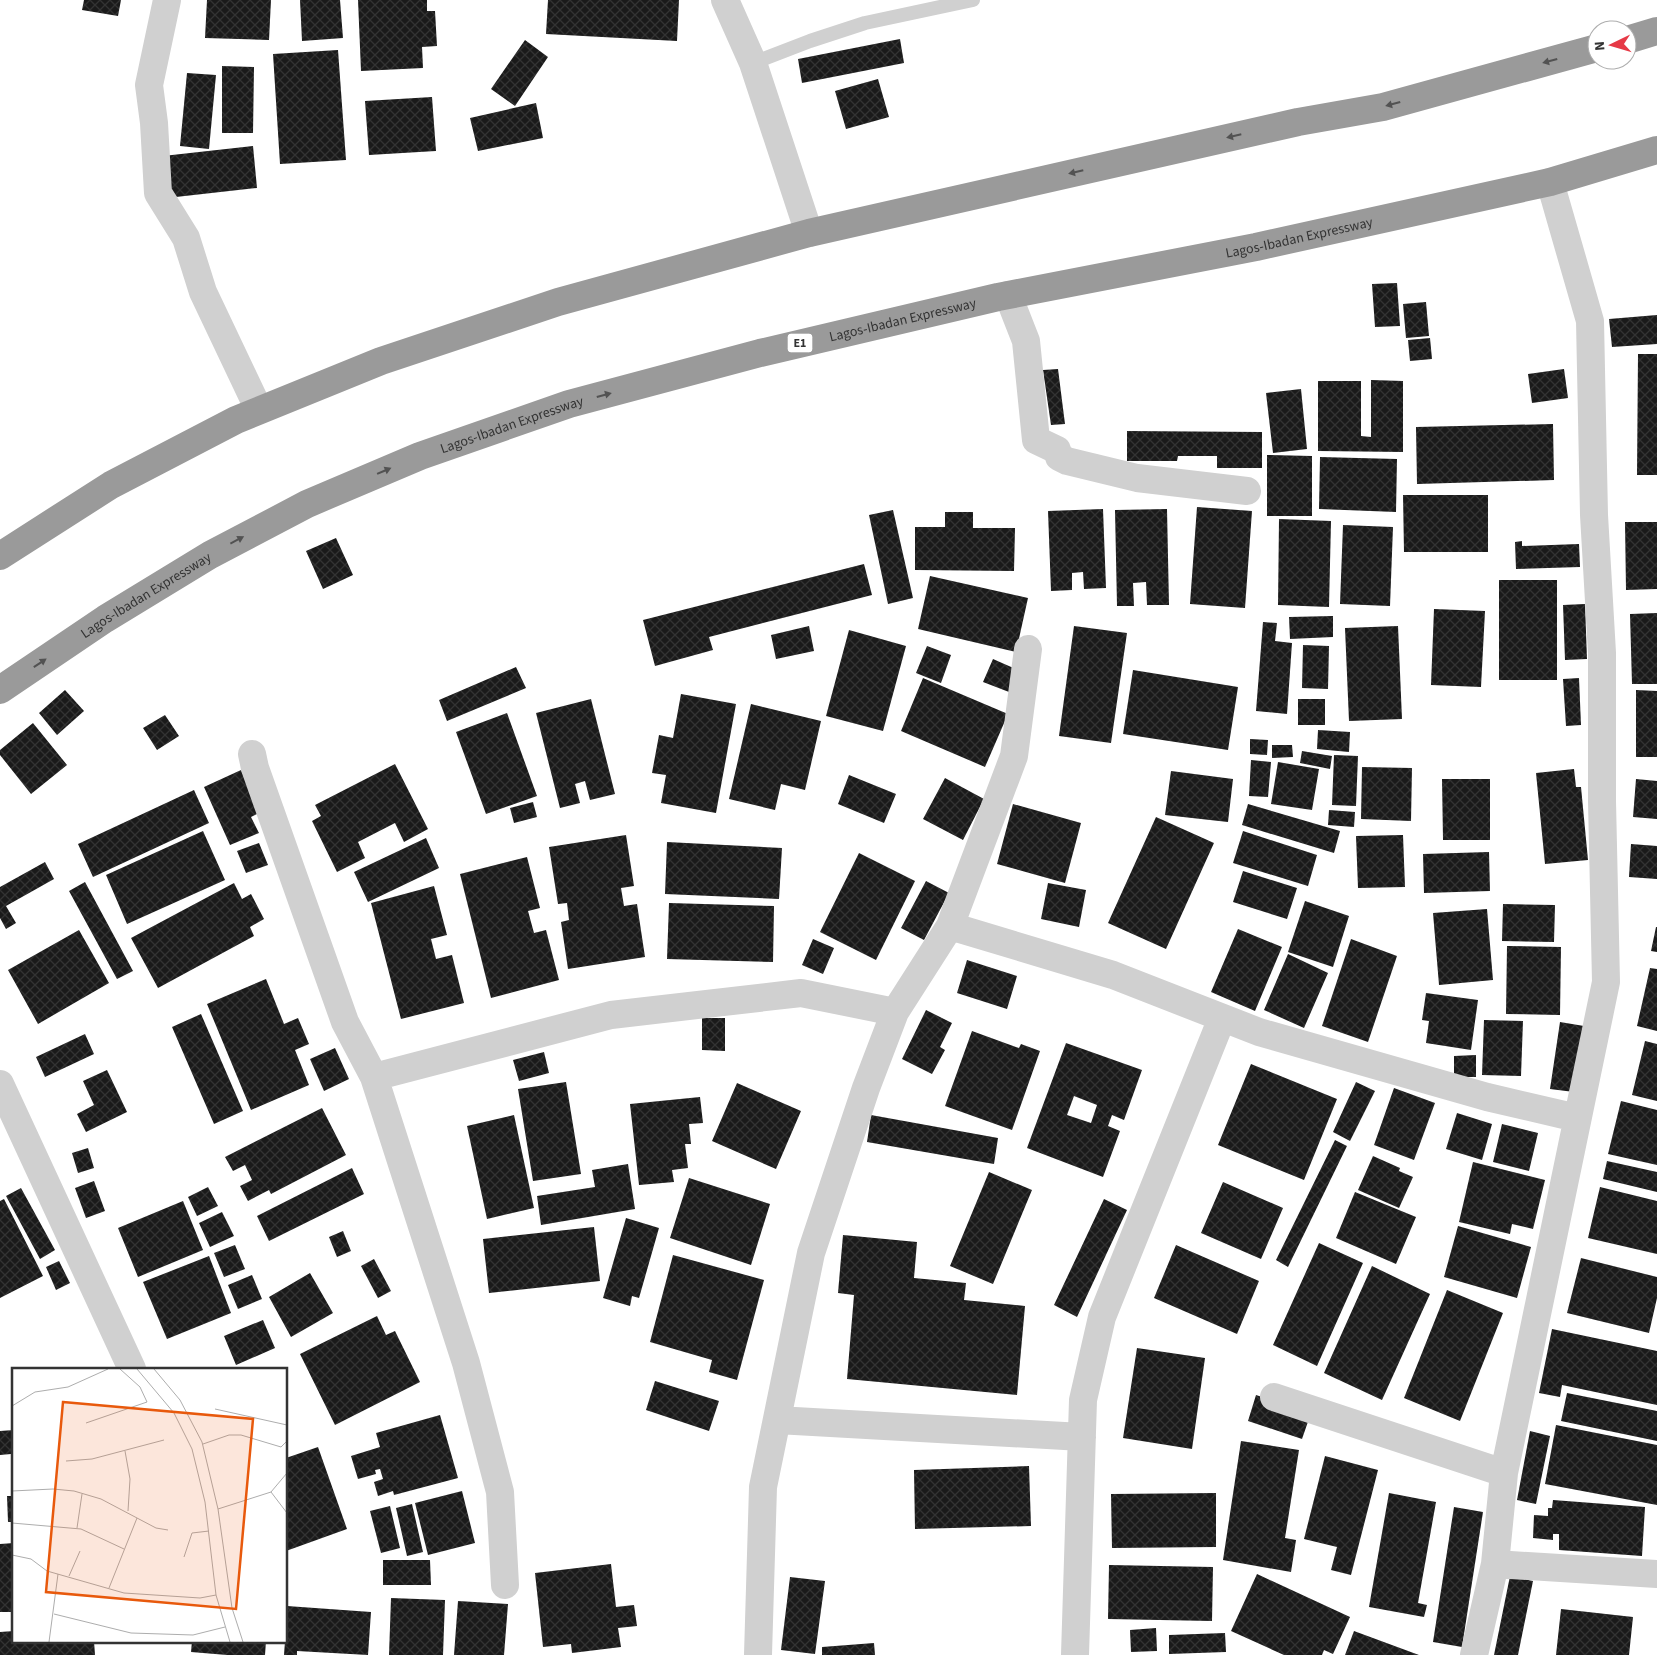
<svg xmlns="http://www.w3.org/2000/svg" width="1657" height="1655" viewBox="0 0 1657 1655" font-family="'Source Sans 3',sans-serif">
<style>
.building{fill:url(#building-cross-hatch);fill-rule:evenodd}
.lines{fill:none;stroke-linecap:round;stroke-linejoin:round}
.lane{stroke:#d0d0d0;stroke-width:14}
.street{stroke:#d0d0d0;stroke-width:28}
.highway{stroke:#9a9a9a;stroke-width:28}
.oneway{fill:#525252}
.labels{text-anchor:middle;stroke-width:5;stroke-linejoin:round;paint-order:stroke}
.shield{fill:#fff;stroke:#707070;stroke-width:1}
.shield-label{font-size:12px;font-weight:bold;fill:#333}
.street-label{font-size:14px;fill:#333;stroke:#fff}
.inset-road{fill:none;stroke:#adadad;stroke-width:1}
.view{fill:#e8590c;fill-opacity:0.15;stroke:#e8590c;stroke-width:2.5}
.inset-edge{fill:none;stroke:#333;stroke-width:2.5}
</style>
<defs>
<pattern id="building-cross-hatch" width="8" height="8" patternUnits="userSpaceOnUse" patternTransform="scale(1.25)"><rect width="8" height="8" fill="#1a1a1a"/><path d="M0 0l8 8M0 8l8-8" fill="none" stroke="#333"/></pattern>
</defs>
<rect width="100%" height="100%" fill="#fff"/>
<!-- building -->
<path class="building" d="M84,0H121L118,16L82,10Z
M207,0H271L269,40L205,38Z
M300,0H340L343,38L302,41Z
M358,0H427V11H435L437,46L422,47L423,68L361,71Z
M548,0H679L677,41L546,34Z
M900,39L904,63L802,83L798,59Z
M525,40L548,57L515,106L491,89Z
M338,50L346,160L280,164L273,54Z
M222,66L254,67L253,133H222Z
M187,73L216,75L209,149L180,146Z
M878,79L889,117L846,129L835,91Z
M432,97L436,151L369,155L365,101Z
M536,103L543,138L478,151L470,118Z
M253,146L257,188L167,198L163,156Z
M1397,283L1400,326L1375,327L1372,284Z
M1426,302L1429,336L1406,338L1403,304Z
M1657,315V344L1612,347L1609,319Z
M1430,338L1432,359L1410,361L1408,340Z
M1638,354H1657V475H1637Z
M1058,369L1065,424L1051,425L1043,370Z
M1564,369L1568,398L1532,403L1528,374Z
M1371,380L1403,381V452L1318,451V381H1361V436L1371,437Z
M1301,389L1307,449L1273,453L1266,393Z
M1553,424L1554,480L1417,484L1416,427Z
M1127,431L1262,432V468H1217V456H1178L1177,461H1127Z
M1267,455L1312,456V516H1267Z
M1320,457L1397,459L1396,512L1319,509Z
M1403,495H1488V552H1404Z
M1197,507L1252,511L1245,608L1190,604Z
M1103,509L1106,588L1084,589L1083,572L1072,573V590L1051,591L1048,511Z
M1167,509L1169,605H1147L1146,582L1133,583L1134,606H1117L1115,510Z
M893,510L913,598L888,604L869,515Z
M945,512H973V528H1015L1014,571L915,570V527H945Z
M1279,519L1331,521L1329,607L1278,605Z
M1625,522H1657V589L1626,590Z
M1343,525L1393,527L1390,606L1340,604Z
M336,538L353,575L323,589L306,551Z
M1522,541V546L1579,544L1580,567L1516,569L1515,542Z
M864,564L872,595L709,637L713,650L655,666L643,620Z
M930,576L1028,598L1016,652L918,629Z
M1499,580H1557V680H1499Z
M1585,604L1587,659L1565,660L1563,605Z
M1434,609L1485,611L1481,687L1431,685Z
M1657,613V684H1632L1630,614Z
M1333,616V637L1290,639L1289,617Z
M1263,622L1277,623L1275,641L1292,643L1287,714L1256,711Z
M809,626L814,651L776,659L771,635Z
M1074,626L1127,633L1111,743L1059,736Z
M1398,626L1402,719L1349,721L1345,628Z
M849,630L906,646L883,731L826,716Z
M1303,645L1329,646L1328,689L1302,688Z
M927,646L951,655L941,683L916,673Z
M993,659L1018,670L1009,692L983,682Z
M516,667L526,688L447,721L439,700Z
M1133,670L1238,687L1228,750L1123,734Z
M923,678L1008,714L985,767L901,731Z
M1579,678L1581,725L1566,726L1563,679Z
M65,690L84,711L57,735L39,713Z
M1636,690L1657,691V757H1636Z
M681,694L736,704L716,813L661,803L666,775L652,773L659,735L673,738Z
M591,699L615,794L590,800L585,781L575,784L580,803L560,808L536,713Z
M1298,699H1325V725H1298Z
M751,704L821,721L805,790L781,784L775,810L729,799Z
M507,713L537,796L486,814L456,732Z
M165,715L179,736L157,750L143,728Z
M33,723L67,765L31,794L0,755V750Z
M1318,730L1350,732L1349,752L1317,749Z
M1250,739L1268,740L1267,755L1250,754Z
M1272,745H1292L1293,757L1272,758Z
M1302,751L1332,756L1330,769L1300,763Z
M1334,755L1358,756L1356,806L1332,805Z
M1251,760L1271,762L1268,797L1249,796Z
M1278,762L1319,769L1312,810L1271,804Z
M395,764L428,829L404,842L395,823L358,842L365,858L337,872L312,821L321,816L315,805Z
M1362,767L1412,768L1411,821L1361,819Z
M1574,769L1576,787H1581L1588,860L1545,864L1536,773Z
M241,770L261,812L251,817L259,833L230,845L204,787Z
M1171,771L1233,779L1228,822L1165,815Z
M849,775L896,794L884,823L838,804Z
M945,778L984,799L963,840L923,819Z
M1442,779H1490V840H1443Z
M1636,779L1657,781V819L1633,817Z
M194,790L209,823L93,877L78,844Z
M533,802L537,817L514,823L510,808Z
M1013,804L1081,823L1065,883L997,864Z
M1248,804L1340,831L1334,853L1242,825Z
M1329,810L1355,812L1354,827L1328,825Z
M1156,817L1214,843L1166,949L1108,923Z
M203,831L225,880L127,924L106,875Z
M1243,831L1317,855L1308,886L1233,863Z
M626,835L634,886L621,888L624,906L637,904L645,957L568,969L561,922L569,920L567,903L558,904L549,847Z
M1403,835L1405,887L1358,888L1356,836Z
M426,838L439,868L368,902L354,872Z
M667,842L782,848L779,899L665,894Z
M259,843L268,865L246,873L237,851Z
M1631,844L1657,846V879L1629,877Z
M1489,852L1490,891L1424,893L1423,854Z
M859,853L915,881L876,960L820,932Z
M527,857L540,908L528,911L534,933L546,930L559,980L491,998L460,874Z
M45,862L54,879L6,906L16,923L6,929L0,918V887Z
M1243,871L1297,888L1287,919L1233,902Z
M926,881L949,893L924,940L901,928Z
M85,882L133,971L117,979L69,891Z
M234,883L242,899L251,894L264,919L250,927L254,936L158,988L131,938Z
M1048,883L1086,890L1079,927L1041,919Z
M434,886L447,935L431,939L436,959L452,955L464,1003L401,1019L371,903Z
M1305,901L1349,916L1333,967L1288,952Z
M669,903L774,906L773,962L667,959Z
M1503,904L1555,905L1554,942L1502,941Z
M1487,909L1493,980L1439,985L1433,913Z
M1656,927H1657V952L1651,951Z
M1238,929L1282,947L1255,1011L1211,992Z
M79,930L109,983L38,1024L8,970Z
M813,939L834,948L823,974L802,965Z
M1351,939L1397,956L1368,1042L1322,1026Z
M1507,946L1561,947L1560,1015L1506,1014Z
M1288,954L1328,973L1304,1028L1264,1010Z
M967,960L1017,976L1007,1009L957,993Z
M1650,968L1657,969V1031L1637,1026Z
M266,979L284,1024L298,1018L309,1044L295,1050L309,1085L251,1110L207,1004Z
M1426,993L1478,1000L1471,1050L1426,1043L1429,1021L1422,1020Z
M926,1010L952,1023L940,1047L945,1050L932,1074L902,1059Z
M201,1014L243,1111L214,1124L172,1027Z
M702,1018H725V1051L702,1050Z
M1484,1020L1523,1021L1521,1076L1482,1075Z
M1560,1022L1584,1026L1574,1092L1550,1089Z
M972,1031L1019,1048L1021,1044L1040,1051L1012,1130L945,1106Z
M85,1034L94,1054L45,1077L36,1057Z
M1645,1041L1657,1044V1101L1632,1095Z
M1066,1043L1142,1070L1124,1120L1112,1115L1108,1126L1120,1131L1103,1177L1027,1148ZM1074,1096L1097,1105L1091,1123L1067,1115Z
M335,1048L349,1079L324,1091L310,1059Z
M544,1052L549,1073L519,1081L513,1060Z
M1476,1055V1077H1454V1056Z
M1251,1064L1337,1099L1304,1180L1218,1145Z
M107,1070L127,1112L86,1132L77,1114L94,1105L83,1081Z
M566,1082L581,1174L533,1181L518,1089Z
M1356,1082L1375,1091L1350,1141L1333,1132Z
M737,1083L801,1111L776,1169L712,1141Z
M1394,1088L1435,1103L1414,1160L1374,1145Z
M700,1097L703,1123L689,1124L691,1144H685L688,1168L672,1170L674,1182L639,1185L630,1104Z
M1621,1101L1657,1110V1165L1608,1154Z
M322,1108L346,1155L271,1194L269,1190L248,1201L240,1186L252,1180L245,1165L233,1171L225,1157Z
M1457,1113L1492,1124L1482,1160L1446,1149Z
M514,1115L534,1208L487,1219L467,1126Z
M871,1115L998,1138L994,1164L867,1142Z
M1502,1124L1538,1133L1529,1171L1493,1162Z
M1335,1140L1347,1146L1288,1267L1276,1260Z
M88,1148L94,1168L78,1173L72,1153Z
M1373,1156L1400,1168L1399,1171L1413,1177L1399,1208L1358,1190Z
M1607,1161L1657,1172V1192L1603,1179Z
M1473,1162L1545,1180L1533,1229L1512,1224L1510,1234L1459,1222Z
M628,1164L635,1209L541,1225L537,1196L595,1187L592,1170Z
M352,1168L364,1194L269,1241L257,1216Z
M989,1172L1032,1190L993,1284L950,1266Z
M689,1178L770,1204L751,1265L670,1238Z
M94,1181L105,1211L86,1218L75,1188Z
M1223,1182L1283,1208L1261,1259L1201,1233Z
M208,1187L218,1206L197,1216L188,1197Z
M1600,1187L1657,1201V1254L1588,1238Z
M21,1188L55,1250L40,1259L6,1196Z
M1355,1192L1416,1217L1396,1264L1336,1238Z
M4,1199L43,1276L0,1298V1201Z
M1104,1199L1127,1210L1077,1317L1054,1305Z
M183,1201L203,1250L138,1277L118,1228Z
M222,1212L234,1236L210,1247L199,1223Z
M626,1218L659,1228L639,1298L632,1296L630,1306L603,1298Z
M1458,1226L1531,1247L1517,1298L1444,1277Z
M594,1227L600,1281L489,1293L483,1239Z
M343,1231L351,1251L337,1257L329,1237Z
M843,1235L917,1242L914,1278L966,1283L964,1300L1025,1306L1017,1395L847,1379L854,1295L838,1293Z
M1319,1243L1363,1263L1317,1366L1273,1345Z
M235,1245L245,1269L224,1277L214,1253Z
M1176,1245L1259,1281L1237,1334L1154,1298Z
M673,1255L764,1280L737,1380L709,1372L712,1360L650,1342Z
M209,1256L231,1313L167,1339L143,1282Z
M1581,1258L1657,1277V1298L1649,1333L1567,1313Z
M374,1259L391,1291L378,1298L361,1266Z
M59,1261L70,1283L56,1290L46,1267Z
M1372,1266L1430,1294L1382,1400L1324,1373Z
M310,1273L333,1313L291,1337L269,1297Z
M252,1275L262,1299L238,1309L228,1285Z
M1447,1290L1503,1313L1460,1421L1404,1398Z
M377,1316L386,1335L395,1331L420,1382L335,1425L300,1354Z
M263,1320L275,1348L236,1365L224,1336Z
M1552,1329L1657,1351V1405L1562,1385L1560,1397L1539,1393Z
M1137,1348L1205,1358L1192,1449L1123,1438Z
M655,1381L719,1401L709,1431L646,1410Z
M1567,1393L1657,1411V1441L1561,1421Z
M1256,1395L1311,1413L1302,1439L1248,1421Z
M440,1415L458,1478L394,1495L393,1491L378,1496L374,1482L383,1479L380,1469L375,1470L376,1474L358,1479L351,1456L380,1447L376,1433Z
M1556,1425L1657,1445V1505L1545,1484Z
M14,1430V1469H12L11,1454L0,1455V1431Z
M1530,1431L1550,1436L1536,1504L1517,1500Z
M1241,1441L1299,1450L1285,1538L1296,1540L1291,1572L1223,1560Z
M318,1447L347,1529L286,1551V1458Z
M1325,1456L1378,1470L1351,1575L1331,1570L1337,1547L1304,1539Z
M1029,1466L1031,1526L915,1529L914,1470Z
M462,1491L475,1543L428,1555L415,1503Z
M1216,1493V1547L1112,1548L1111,1494Z
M1389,1493L1436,1502L1418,1603L1427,1605L1424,1617L1369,1607Z
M7,1496H14V1522H8Z
M1553,1500L1645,1507L1642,1556L1559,1550V1534H1553V1540L1533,1538L1534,1515L1548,1516V1508H1552Z
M412,1504L423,1552L407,1556L396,1508Z
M390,1506L400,1548L381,1553L370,1511Z
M1454,1507L1483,1512L1462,1647L1433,1642Z
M14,1543V1612H0V1544Z
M383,1560H430L431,1585H383Z
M611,1564L616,1607L634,1605L637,1626L618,1628L621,1647L572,1653L571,1644L543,1647L535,1573Z
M1109,1565L1213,1567L1212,1621L1108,1619Z
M1257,1574L1350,1617L1333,1654L1324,1650L1322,1655H1284L1231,1631Z
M1510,1576L1533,1581L1518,1655H1494Z
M790,1577L825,1581L815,1654L781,1650Z
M391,1598L445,1600L443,1655H389Z
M458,1601L508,1604L504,1655H454Z
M287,1606L371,1612L368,1655L297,1651V1655H284L285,1641H286Z
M1561,1609L1633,1617L1629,1655H1556Z
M1156,1628L1157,1651L1131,1652L1130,1630Z
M14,1631V1641H94L95,1655H0V1632Z
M1354,1631L1419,1655H1345Z
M1225,1633L1226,1652L1169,1654V1635Z
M192,1641H266L265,1655H227L191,1652Z
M874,1643L875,1655H822V1647Z"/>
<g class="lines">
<!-- lane -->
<path class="lane" d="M753,63L810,41L865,23L973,0"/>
<!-- street -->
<path class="street" d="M167,0L149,85L154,123L158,193L186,238L203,292L259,410
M725,0L753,63L809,233
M1008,295L1026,341L1036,440L1057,450L1059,457L1067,461L1137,478L1247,491
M252,754L255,768L345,1022L374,1077L466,1363L500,1492L505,1585
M950,926L1113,975L1259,1032L1487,1097L1577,1118
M374,1077L611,1015L801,993L895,1012
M0,1084L132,1369
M1274,1397L1504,1473
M777,1420L1082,1437
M1495,1564L1657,1574
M758,1655L763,1487L811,1253L866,1088L895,1012L950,926L1014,756L1028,649
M1075,1655L1083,1400L1102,1317L1222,1018
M1474,1655L1495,1564L1504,1473L1606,982L1602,801V653L1594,515L1590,321L1550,182"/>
<!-- highway -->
<g class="highway">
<path d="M1627,40L1657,31"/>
<path d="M0,556L111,485L236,420L381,361L558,302L809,233L1298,122L1383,107L1597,48"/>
<path id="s1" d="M0,690L105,619L210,555L307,504L420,456L569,404L760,353L998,297L1256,247L1550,182L1657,150"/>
</g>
</g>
<!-- one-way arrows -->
<defs><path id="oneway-solid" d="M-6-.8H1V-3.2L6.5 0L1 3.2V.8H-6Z" transform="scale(1.25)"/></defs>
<g class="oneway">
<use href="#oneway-solid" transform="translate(1550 61) rotate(165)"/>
<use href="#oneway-solid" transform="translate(1393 104) rotate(165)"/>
<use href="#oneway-solid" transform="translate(1234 136) rotate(167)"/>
<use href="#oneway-solid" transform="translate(1076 172) rotate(167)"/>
<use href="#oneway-solid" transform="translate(604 395) rotate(-15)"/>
<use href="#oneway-solid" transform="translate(384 471) rotate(-23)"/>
<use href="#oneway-solid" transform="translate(237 540) rotate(-28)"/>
<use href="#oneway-solid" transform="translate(40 663) rotate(-34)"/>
</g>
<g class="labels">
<!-- shield labels -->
<rect class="shield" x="787.5" y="333.5" width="25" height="19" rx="4"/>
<g class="shield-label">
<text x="800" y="347">E1</text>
</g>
<!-- street labels -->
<g class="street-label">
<text dy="5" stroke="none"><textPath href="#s1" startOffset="1389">Lagos-Ibadan Expressway</textPath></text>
<text dy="5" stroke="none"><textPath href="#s1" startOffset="984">Lagos-Ibadan Expressway</textPath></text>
<text dy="5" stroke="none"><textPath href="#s1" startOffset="579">Lagos-Ibadan Expressway</textPath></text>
<text dy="5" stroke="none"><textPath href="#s1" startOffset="174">Lagos-Ibadan Expressway</textPath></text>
</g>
</g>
<!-- overview -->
<g transform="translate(12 1368)">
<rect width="275" height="275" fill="#fff"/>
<path class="inset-road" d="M125,1L162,45L180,81L193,134L204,227L218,274M142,1L168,32L190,74L206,141L220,240L231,274M0,38L23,24L56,19L96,1M203,41L275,57M74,55L135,34L128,19L108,1M191,76L217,67H229L269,79L275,73M113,83L118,111L116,143M54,93L80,91L152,72M0,123L41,121L62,123L89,131L144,160L156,162M259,124L275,145M206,141L259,124L275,105M0,155L69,161L112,181M65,160L70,126M0,187L19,191L35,203L112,225L188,230L204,227M172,189L180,165L197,163M57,208L68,183M97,220L125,150M42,246L119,265L181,267L213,259M37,274L46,206"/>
<path class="view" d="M51,34L241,51L224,241L34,224Z"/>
<rect width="275" height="275" class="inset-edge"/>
</g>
<!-- north arrow -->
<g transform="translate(1612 45) rotate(265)"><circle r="24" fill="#ffffff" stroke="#adadad"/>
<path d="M0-4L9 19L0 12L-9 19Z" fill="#e63946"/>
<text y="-8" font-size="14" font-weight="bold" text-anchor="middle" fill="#333333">N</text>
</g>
</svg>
